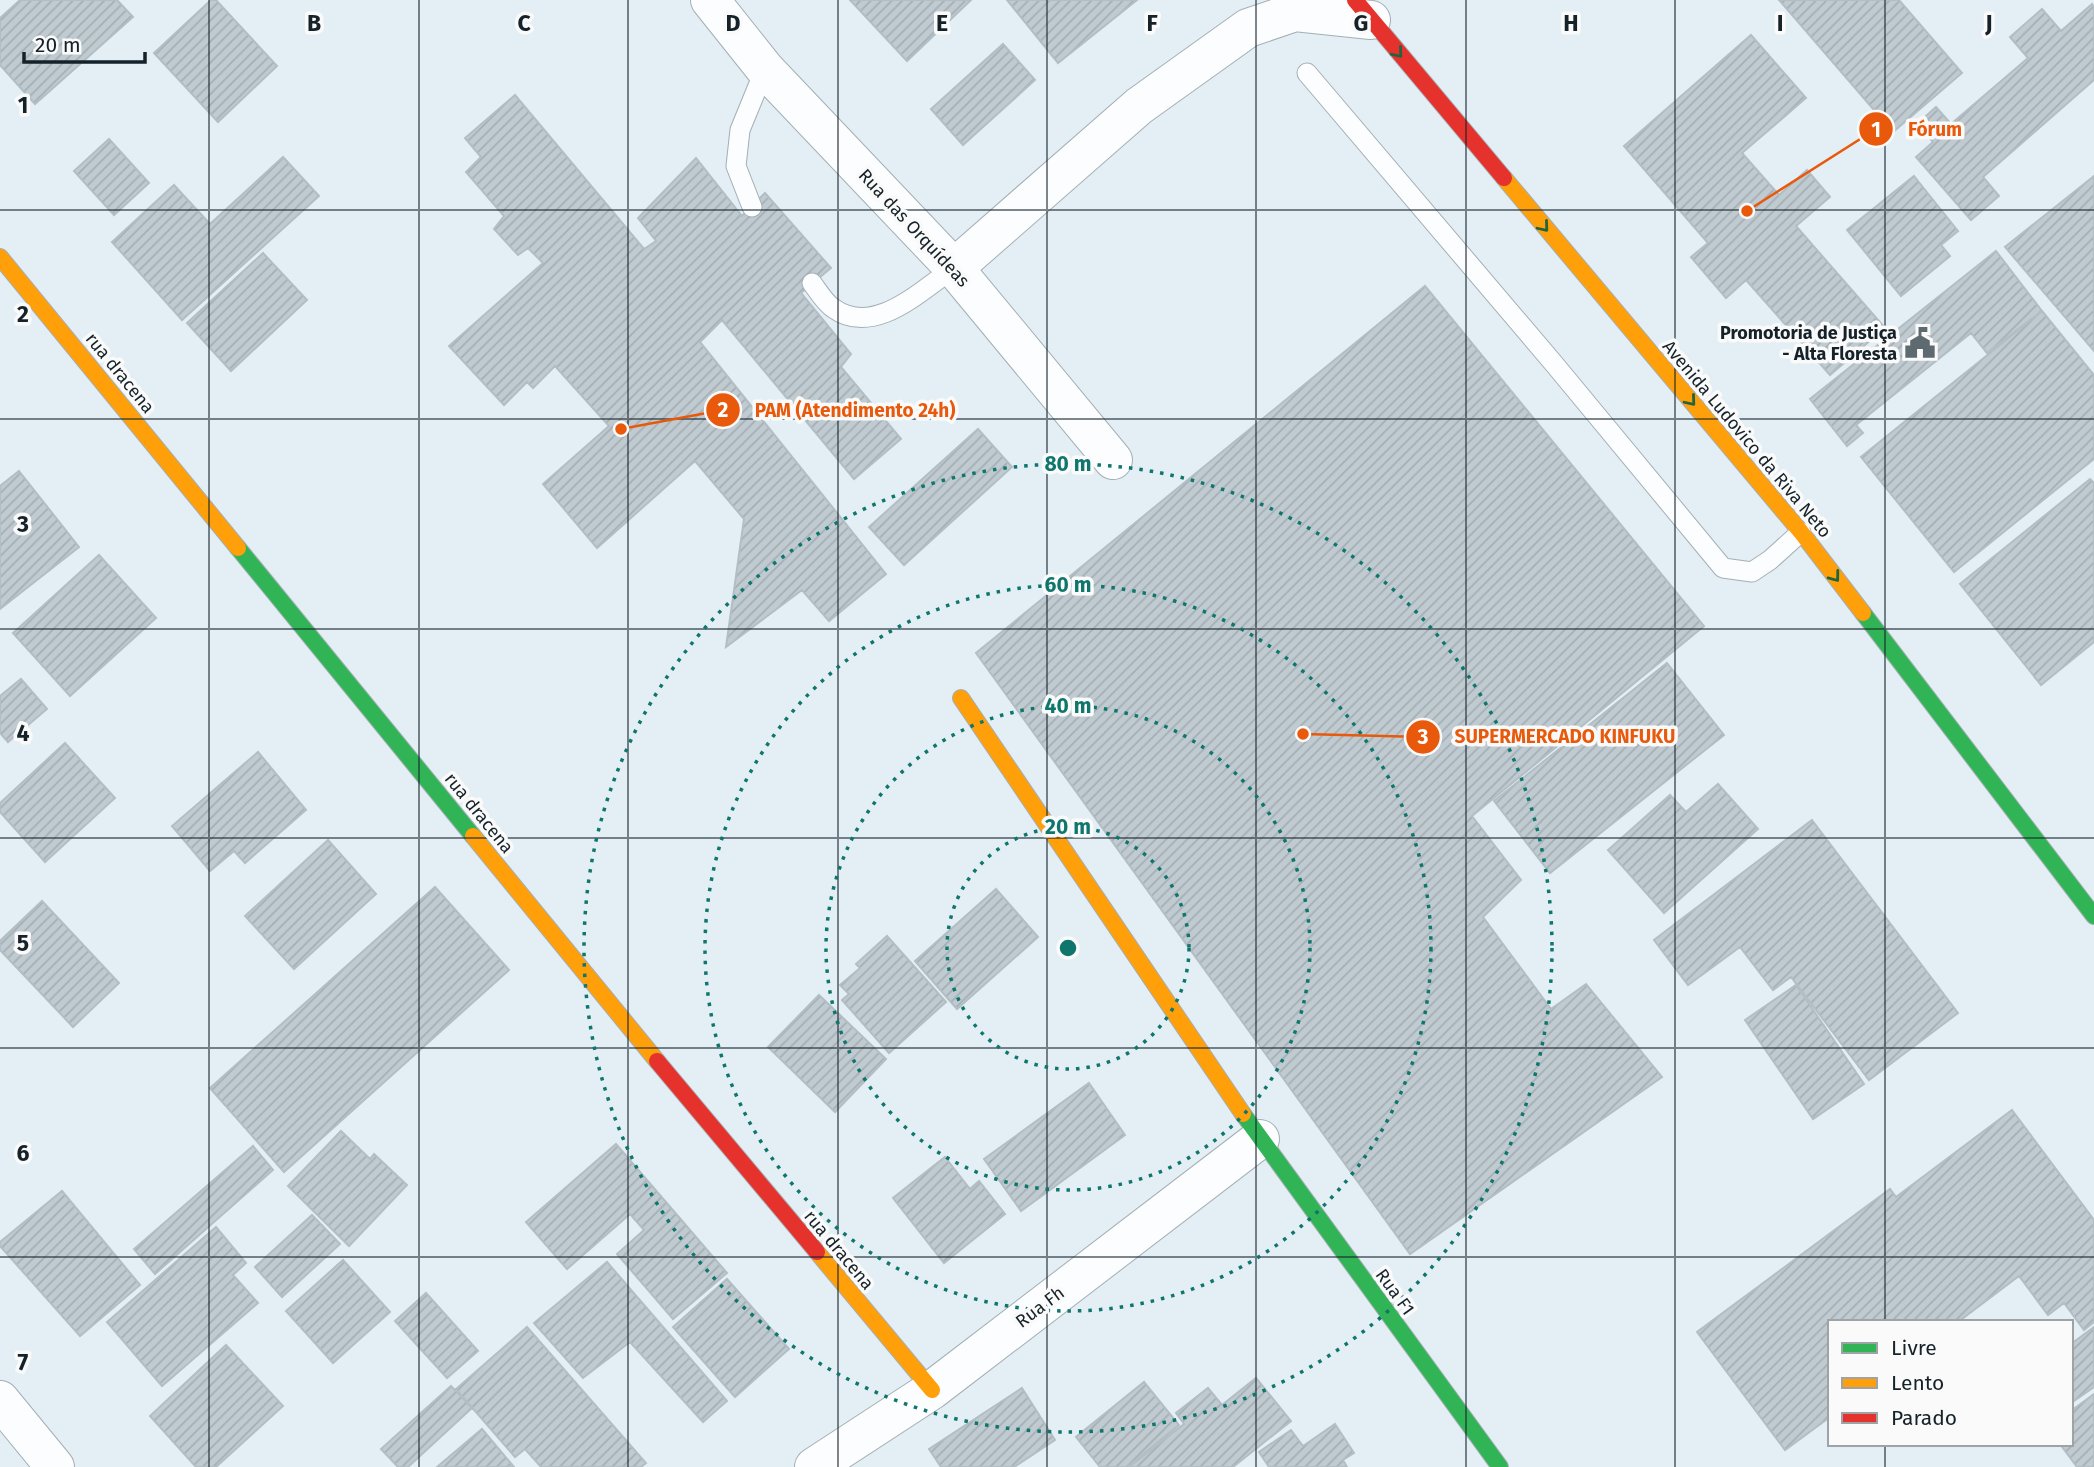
<svg xmlns="http://www.w3.org/2000/svg" width="2094" height="1467" viewBox="0 0 2094 1467" font-family="'Fira Sans',sans-serif">
<style>
.building{fill:url(#building-hatch);stroke:#b2bdc4;stroke-width:2}
.lines{fill:none;stroke-linecap:round;stroke-linejoin:round}
.lane-casing{stroke:#a4afb5;stroke-width:21}
.street-casing{stroke:#a4afb5;stroke-width:40}
.fast-casing{stroke:#a4afb5;stroke-width:18}
.slow-casing{stroke:#a4afb5;stroke-width:18}
.jam-casing{stroke:#a4afb5;stroke-width:18}
.lane{stroke:#fbfdfe;stroke-width:19}
.street{stroke:#fbfdfe;stroke-width:38}
.fast{stroke:#30b455;stroke-width:16}
.slow{stroke:#ff9f0a;stroke-width:16}
.jam{stroke:#e5322d;stroke-width:16}
.oneway{stroke:#21643d}
.grid{fill:none;stroke:#152229;stroke-width:2;stroke-opacity:0.55}
.ring{fill:none;stroke:#0f766e;stroke-width:3.5;stroke-dasharray:3.5 7}
.labels{text-anchor:middle;stroke-width:7;stroke-linejoin:round;paint-order:stroke}
.street-label{font-size:18px;fill:#152229;stroke:#fafafa}
.poi-label{font-size:18px;font-weight:bold;fill:#152229;stroke:#fafafa;text-anchor:end}
.grid-label{font-size:23px;text-anchor:middle;font-weight:bold;fill:#152229;stroke:#fafafa;stroke-width:7;stroke-linejoin:round;paint-order:stroke}
.centre{fill:#0f766e;stroke:#fafafa;stroke-width:3.5}
.ring-label{font-size:21px;text-anchor:middle;font-weight:bold;fill:#0f766e;stroke:#fafafa;stroke-width:7;stroke-linejoin:round;paint-order:stroke}
.leader{fill:none;stroke:#e8590c;stroke-width:2.5}
.callout-dot{fill:#e8590c;stroke:#fafafa;stroke-width:2.5}
.mark-label{font-size:21px;text-anchor:middle;font-weight:bold;fill:#fff}
.callout-label{font-size:19px;text-anchor:middle;font-weight:bold;fill:#e8590c;stroke:#fafafa;stroke-width:7;stroke-linejoin:round;paint-order:stroke}
</style>
<defs>
<pattern id="building-hatch" width="6" height="6" patternUnits="userSpaceOnUse" patternTransform="scale(1.75)"><rect width="6" height="6" fill="#c0cbd1"/><path d="M-1 1l2-2M0 6l6-6M5 7l2-2" fill="none" stroke="#a4aeb3"/></pattern>
</defs>
<rect width="100%" height="100%" fill="#e4eff5"/>
<!-- building -->
<path class="building" d="M20,0H117L133,17L35,104L0,65V18Z
M211,0H216L277,66L218,122L154,53Z
M850,0H971L907,61Z
M1007,0H1137L1058,63Z
M1779,0H1899L1962,73L1893,132Z
M2092,4L2094,7V80L1983,177L1999,196L1971,220L1916,157L1933,142L1917,124L1936,107L1951,124L2028,58L2010,37L2042,9L2061,31Z
M1751,35L1806,98L1742,153L1779,195L1807,170L1830,197L1796,226L1885,328L1830,375L1746,280L1726,298L1691,257L1708,243L1624,146Z
M1003,44L1035,80L963,145L931,109Z
M515,95L644,249L656,241L638,218L696,158L742,216L765,193L831,268L801,293L851,354L841,367L901,439L854,479L722,320L700,342L886,574L829,621L802,590L726,647L744,519L695,461L597,548L543,484L609,426L555,366L533,388L527,382L504,405L449,346L543,263L528,248L518,255L494,229L504,216L466,172L481,157L465,138Z
M109,139L149,183L114,215L74,171Z
M283,157L319,196L182,320L112,242L174,185L210,224Z
M1914,176L1958,231L1941,245L1950,256L1901,296L1847,230Z
M2094,176V351L2005,247Z
M1996,251L2042,311L1987,353L1971,333L1856,425L1863,433L1847,446L1810,399Z
M263,253L307,300L231,371L187,323Z
M1425,286L1704,626L1472,816L1521,880L1483,917L1551,1009L1586,984L1662,1077L1410,1254L976,653Z
M2042,311L2094,375V459L1954,572L1861,457Z
M978,429L1012,467L904,565L869,527Z
M19,471L79,547L0,609V486Z
M2090,479L2094,483V642L2041,685L1960,584Z
M99,555L156,618L70,696L13,633Z
M1667,663L1724,735L1550,873L1494,801Z
M21,679L47,709L8,742L0,733V696Z
M65,743L115,798L45,862L0,812V803Z
M258,752L306,810L245,863L234,851L210,871L172,826Z
M1718,784L1758,829L1664,913L1608,850L1670,795L1686,812Z
M1812,820L1958,1013L1869,1080L1791,977L1773,990L1740,947L1688,985L1654,940Z
M328,840L376,894L294,969L245,916Z
M435,887L509,970L284,1172L210,1088Z
M996,889L1038,937L957,1009L915,961Z
M42,901L119,983L73,1027L0,950V941Z
M887,936L946,1002L889,1053L842,1000L849,994L840,985L860,968L856,964Z
M1796,985L1864,1084L1813,1119L1745,1020Z
M819,995L886,1059L835,1112L768,1047Z
M1089,1083L1125,1135L1021,1211L984,1159Z
M2012,1110L2094,1220V1322L2084,1330L2064,1303L2048,1315L2019,1276L1958,1322H1830V1417L1785,1450L1697,1332L1890,1189L1896,1197Z
M341,1131L370,1159L374,1154L407,1185L349,1246L288,1186Z
M616,1144L727,1273L673,1319L617,1254L644,1230L630,1214L567,1269L526,1222Z
M253,1146L273,1170L155,1274L134,1249Z
M945,1157L970,1189L979,1181L1005,1214L944,1263L893,1198Z
M62,1191L140,1285L80,1336L0,1246V1242Z
M312,1215L340,1244L282,1297L255,1267Z
M216,1227L246,1263L233,1275L258,1303L162,1386L107,1322Z
M343,1260L390,1312L333,1363L286,1311Z
M607,1262L727,1401L703,1422L630,1342L583,1378L534,1323Z
M727,1279L789,1349L735,1397L673,1327Z
M426,1293L478,1351L447,1378L395,1321Z
M527,1327L646,1463L641,1467H541L525,1449L515,1457L456,1389Z
M2094,1327V1387L2071,1403V1344Z
M226,1345L283,1406L216,1467H196L150,1416Z
M1256,1378L1291,1421L1233,1467H1129L1184,1424L1176,1413L1208,1388L1222,1405Z
M1144,1382L1179,1425L1127,1467H1100L1076,1437Z
M451,1386L472,1408L408,1467H398L381,1449Z
M1022,1388L1055,1440L1014,1467H941L929,1449Z
M2094,1394V1467H2077L2060,1444H2071V1411Z
M1335,1424L1354,1453L1343,1460L1347,1467H1269L1259,1452L1291,1430L1303,1446Z
M482,1429L514,1467H437Z"/>
<g class="lines">
<defs>
<path id="lane" d="M1307,73L1555,365L1723,568L1752,572L1770,560L1801,532
M752,207L736,166L740,130L765,69
M812,283C818,291 825,303 833,308C874,338 921,290 954,268"/>
<path id="street" d="M710,0L765,69L954,268L1113,460
M954,268L1139,106L1248,28L1295,12L1371,20
M0,1400L55,1467
M814,1467L932,1390L1260,1139"/>
<path id="fast" d="M238,548L473,836
M1863,613L2094,916
M1243,1114L1500,1467"/>
<path id="slow" d="M1504,178L1801,532L1863,613
M0,257L238,548
M961,698L1243,1114
M473,836L657,1061
M817,1252L932,1390"/>
<path id="jam" d="M1355,0L1504,178
M657,1061L817,1252"/>
</defs>
<!-- lane casing -->
<use href="#lane" class="lane-casing"/>
<!-- street casing -->
<use href="#street" class="street-casing"/>
<!-- fast casing -->
<use href="#fast" class="fast-casing"/>
<!-- slow casing -->
<use href="#slow" class="slow-casing"/>
<!-- jam casing -->
<use href="#jam" class="jam-casing"/>
<!-- lane -->
<use href="#lane" class="lane"/>
<!-- street -->
<use href="#street" class="street"/>
<!-- fast -->
<use href="#fast" class="fast"/>
<!-- slow -->
<use href="#slow" class="slow"/>
<!-- jam -->
<use href="#jam" class="jam"/>
</g>
<!-- one-way arrows -->
<defs><path id="oneway-chevron" d="M-2-3.5L2.5 0L-2 3.5" fill="none" stroke-width="1.6" stroke-linecap="round" stroke-linejoin="round" transform="scale(1.75)"/></defs>
<g class="oneway">
<use href="#oneway-chevron" transform="translate(1398 53) rotate(50)"/>
<use href="#oneway-chevron" transform="translate(1544 227) rotate(50)"/>
<use href="#oneway-chevron" transform="translate(1691 401) rotate(50)"/>
<use href="#oneway-chevron" transform="translate(1835 577) rotate(53)"/>
</g>
<!-- grid -->
<path class="grid" d="M209,0V1467M419,0V1467M628,0V1467M838,0V1467M1047,0V1467M1256,0V1467M1466,0V1467M1675,0V1467M1885,0V1322M0,210H2094M0,419H2094M0,629H2094M0,838H2094M0,1048H2094M0,1257H2094M1885,1444V1467"/>
<!-- distance rings -->
<g class="ring">
<circle cx="1068" cy="948" r="121"/>
<circle cx="1068" cy="948" r="242"/>
<circle cx="1068" cy="948" r="363"/>
<circle cx="1068" cy="948" r="484"/>
</g>
<!-- icons -->
<defs>
<symbol id="civic-bare" viewBox="-9 -9 18 18"><path d="M-.6-6.5H3V-4.5H.6V-3L4-1V1h2V6H-6V1h2V-1L-.6-3ZM-1.2 2.5V6h2.4V2.5Z" fill="#5d6a70" stroke="#fafafa" stroke-width="2.5" paint-order="stroke"/></symbol>
</defs>
<g fill-rule="evenodd">
<use href="#civic-bare" x="1898" y="321" width="44" height="44"/>
</g>
<g class="labels">
<!-- street labels -->
<g class="street-label">
<text transform="translate(914 228) rotate(47)" y="6">Rua das Orquídeas</text>
<text transform="translate(120 373) rotate(51)" y="6">rua dracena</text>
<text transform="translate(1747 439) rotate(50)" y="6">Avenida Ludovico da Riva Neto</text>
<text transform="translate(479 813) rotate(51)" y="6">rua dracena</text>
<text transform="translate(839 1250) rotate(50)" y="6">rua dracena</text>
<text transform="translate(1395 1292) rotate(54)" y="6">Rua F1</text>
<text transform="translate(1040 1307) rotate(-37)" y="6">Rua Fh</text>
</g>
<!-- poi labels -->
<g class="poi-label">
<text x="1897" y="339">Promotoria de Justiça<tspan x="1897" dy="21">- Alta Floresta</tspan></text>
</g>
</g>
<g class="grid-label">
<text x="314" y="31">B</text>
<text x="524" y="31">C</text>
<text x="733" y="31">D</text>
<text x="942" y="31">E</text>
<text x="1152" y="31">F</text>
<text x="1361" y="31">G</text>
<text x="1571" y="31">H</text>
<text x="1780" y="31">I</text>
<text x="1989" y="31">J</text>
<text x="23" y="113">1</text>
<text x="23" y="322">2</text>
<text x="23" y="532">3</text>
<text x="23" y="741">4</text>
<text x="23" y="951">5</text>
<text x="23" y="1161">6</text>
<text x="23" y="1370">7</text>
</g>
<circle cx="1068" cy="948" r="10" class="centre"/>
<g class="ring-label">
<text x="1068" y="471">80 m</text>
<text x="1068" y="592">60 m</text>
<text x="1068" y="713">40 m</text>
<text x="1068" y="834">20 m</text>
</g>
<!-- callouts -->
<path class="leader" d="M1747 211L1876 129M621 429L723 410M1303 734L1423 737"/>
<g class="callout-dot">
<circle cx="1747" cy="211" r="7"/>
<circle cx="621" cy="429" r="7"/>
<circle cx="1303" cy="734" r="7"/>
<circle cx="1876" cy="129" r="18"/>
<circle cx="723" cy="410" r="18"/>
<circle cx="1423" cy="737" r="18"/>
</g>
<g class="mark-label">
<text x="1876" y="137">1</text>
<text x="723" y="417">2</text>
<text x="1423" y="744">3</text>
</g>
<g class="callout-label">
<text x="1935" y="136">Fórum</text>
<text x="855" y="417">PAM (Atendimento 24h)</text>
<text x="1565" y="743">SUPERMERCADO KINFUKU</text>
</g>
<!-- legend -->
<rect x="1828" y="1320" width="245" height="126" fill="#fafafa" stroke="#9ea4a6" stroke-width="2"/>
<rect x="1842" y="1343" width="35" height="10" fill="#30b455" stroke="#9ea4a6" stroke-width="2"/>
<text x="1891" y="1355" font-size="21" fill="#152229">Livre</text>
<rect x="1842" y="1378" width="35" height="10" fill="#ff9f0a" stroke="#9ea4a6" stroke-width="2"/>
<text x="1891" y="1390" font-size="21" fill="#152229">Lento</text>
<rect x="1842" y="1413" width="35" height="10" fill="#e5322d" stroke="#9ea4a6" stroke-width="2"/>
<text x="1891" y="1425" font-size="21" fill="#152229">Parado</text>
<!-- scale -->
<path d="M24 52v10h121v-10" fill="none" stroke="#152229" stroke-width="3.5"/>
<text x="35" y="52" font-size="21" fill="#152229" stroke="#fafafa" stroke-width="5" paint-order="stroke">20 m</text>
</svg>
